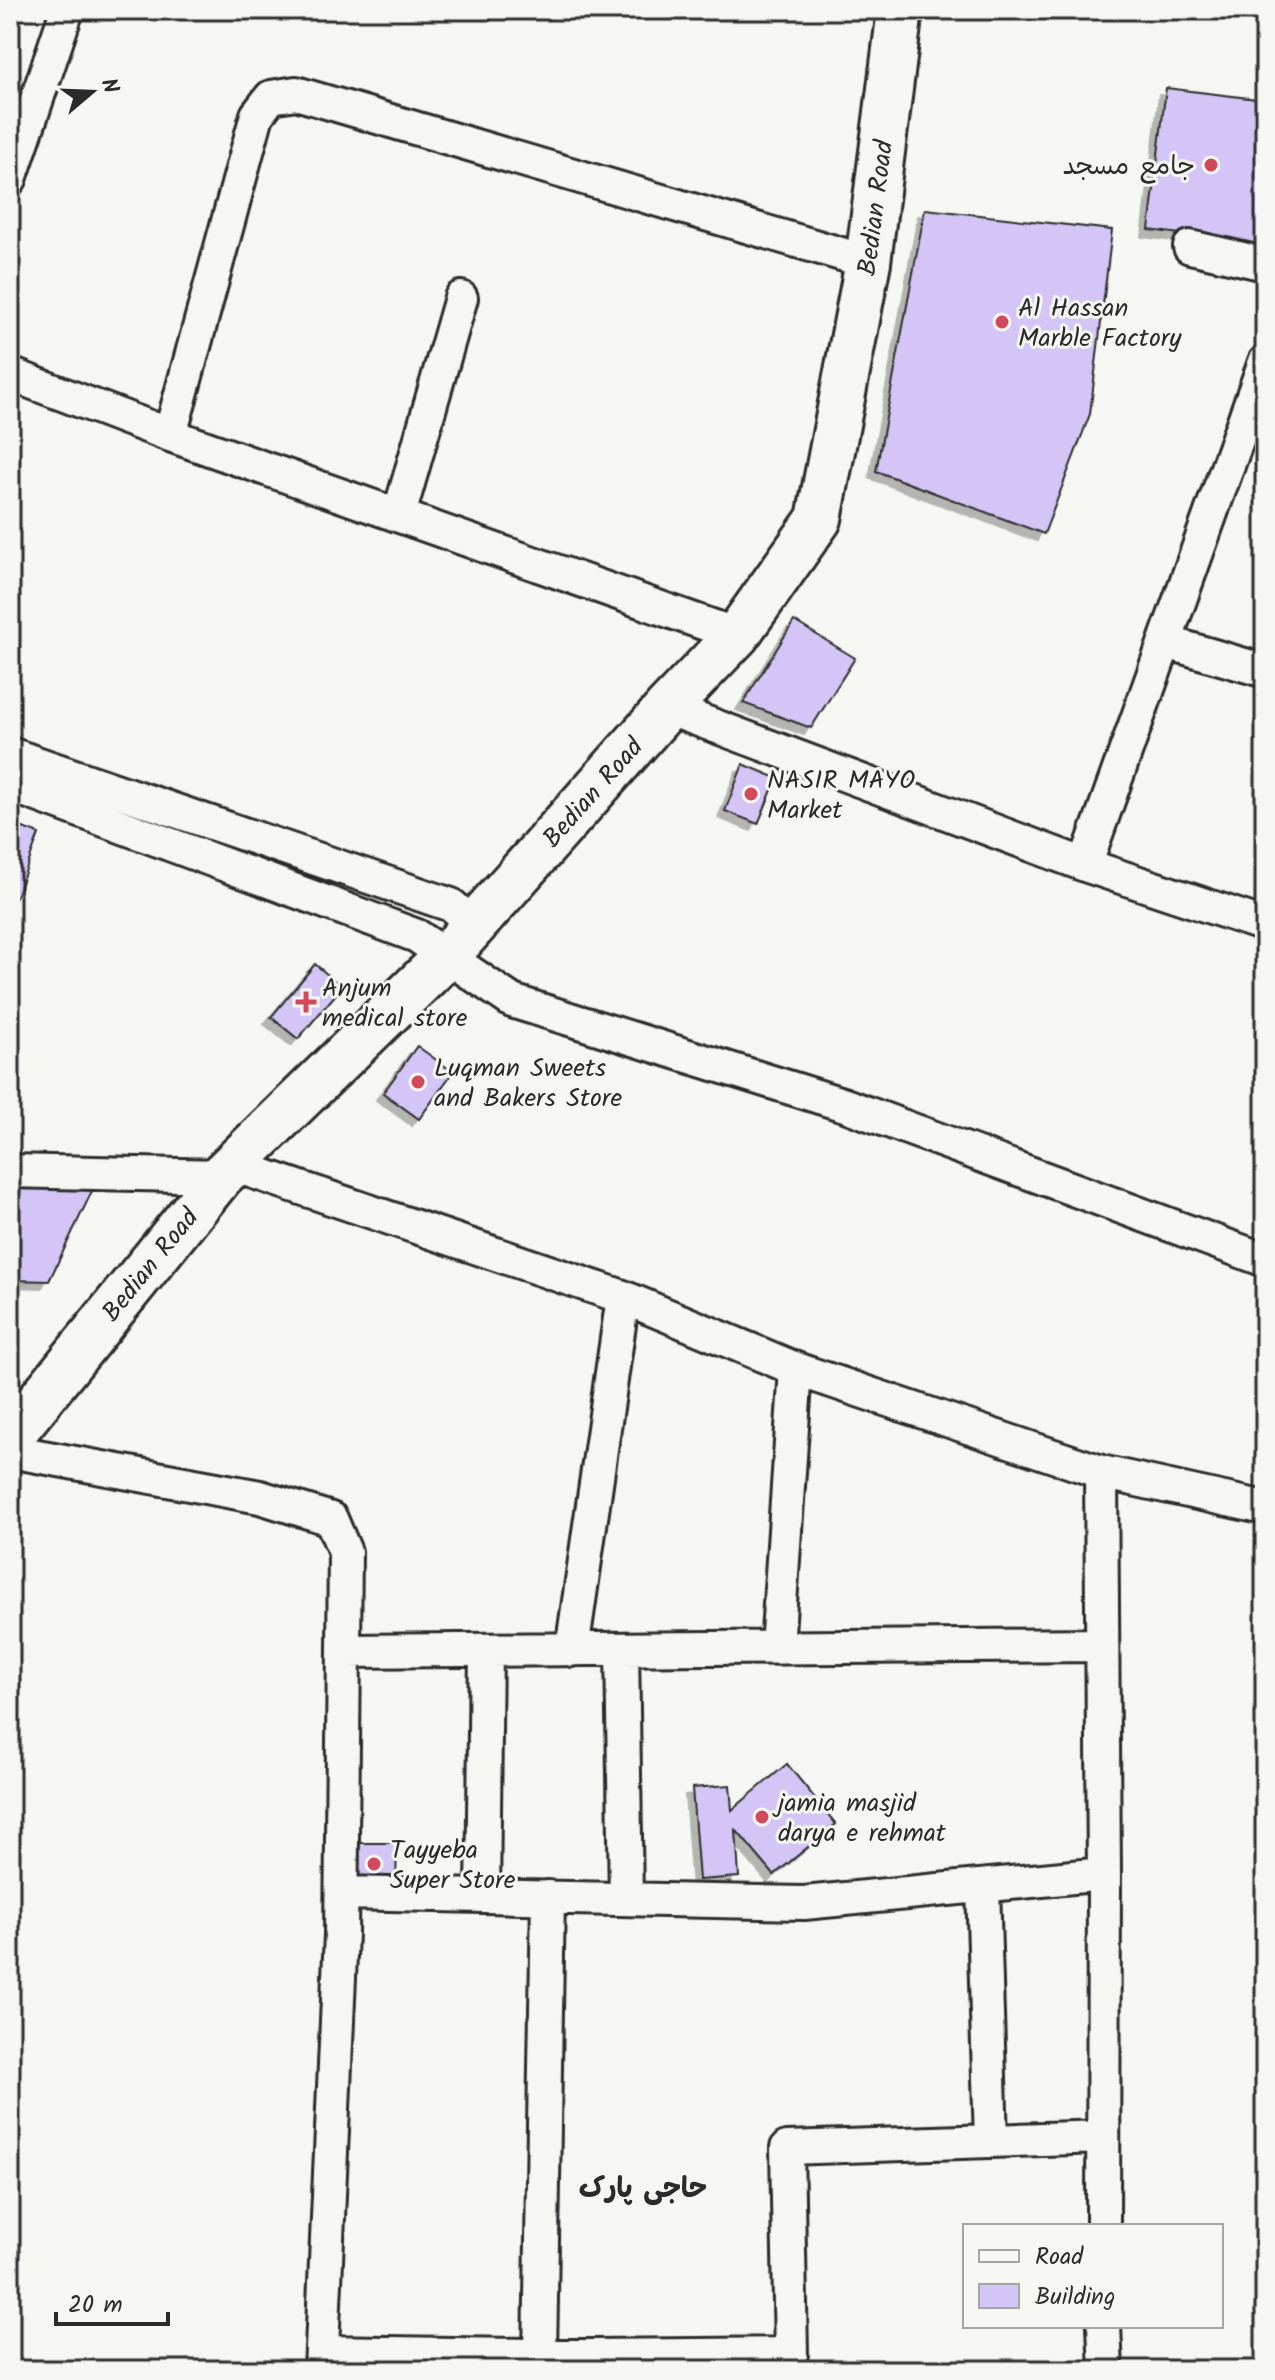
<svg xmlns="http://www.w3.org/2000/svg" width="1275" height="2380" viewBox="0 0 1275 2380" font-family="Kalam,'Playpen Sans Arabic',sans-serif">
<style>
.building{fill:#d4c5f6;stroke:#2b2b2b;stroke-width:2;filter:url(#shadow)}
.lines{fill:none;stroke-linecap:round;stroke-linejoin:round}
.minor-casing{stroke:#2b2b2b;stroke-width:38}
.secondary-casing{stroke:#2b2b2b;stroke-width:50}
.minor{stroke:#f6f6f2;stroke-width:32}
.secondary{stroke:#f6f6f2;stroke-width:44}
.poi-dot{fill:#d1495b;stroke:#f6f6f2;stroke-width:3}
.labels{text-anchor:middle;stroke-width:6;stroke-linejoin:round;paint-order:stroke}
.poi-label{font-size:26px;fill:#2b2b2b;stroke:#f6f6f2;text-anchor:start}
.street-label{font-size:26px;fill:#2b2b2b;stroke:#f6f6f2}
.neighbourhood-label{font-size:28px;font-weight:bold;fill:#2b2b2b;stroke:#f6f6f2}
</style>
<defs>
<filter id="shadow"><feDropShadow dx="-7" dy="7" stdDeviation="0" flood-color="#0004"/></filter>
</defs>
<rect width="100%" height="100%" fill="#f6f6f2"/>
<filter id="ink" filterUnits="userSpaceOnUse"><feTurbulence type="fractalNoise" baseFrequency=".0125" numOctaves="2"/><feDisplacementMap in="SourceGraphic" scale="16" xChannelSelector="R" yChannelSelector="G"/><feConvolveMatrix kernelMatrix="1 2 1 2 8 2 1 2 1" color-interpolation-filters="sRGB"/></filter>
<g filter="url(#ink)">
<!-- building -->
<path class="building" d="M1166,88L1265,100V245L1149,230Z
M925,209L1112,230L1090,414L1044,534L876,471Z
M794,621L855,658L811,728L743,703Z
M743,764L777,778L758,824L725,811Z
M10,823L39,834L10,913Z
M315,964L342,987L298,1039L271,1017Z
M417,1046L453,1072L419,1119L383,1093Z
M10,1187L93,1189L49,1281L10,1280Z
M787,1764L836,1824L774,1875L736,1830L739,1877L699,1880L692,1788L730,1785L732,1810Z
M351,1843H397L396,1885H351Z"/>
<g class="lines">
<defs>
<path id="minor" d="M10,179L67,10
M1190,247L1265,264
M10,374L170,435L737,635
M170,435L257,115L271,97L296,93L868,262
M399,515L461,298
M1166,642L1265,671
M667,708L1085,865L1265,925
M10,754L451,905L475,926
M10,785L417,936L512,1001L845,1105L1265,1260
M1085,865L1265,362
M233,1165L623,1297L796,1369L1101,1472L1265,1508
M10,1171L221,1176
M10,1451L260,1497L331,1519L345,1552L341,1934L321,2370
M1101,1472L1104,1874L1103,2226
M777,1648L796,1369
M622,1649L626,1899
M572,1650L623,1297
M344,1651L1102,1645
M983,1886L991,2141
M342,1893L804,1903L1104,1874
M483,1896L486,1650
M1104,2326L1106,2370
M322,2352L592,2356L791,2354L787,2148L1103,2137
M540,2355L548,1897"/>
<g id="secondary">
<path id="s1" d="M10,1437L221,1176L446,957L667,708L737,635L819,519L868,262L900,10"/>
</g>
</defs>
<!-- minor casing -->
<use href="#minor" class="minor-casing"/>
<!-- secondary casing -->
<use href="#secondary" class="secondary-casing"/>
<!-- minor -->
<use href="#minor" class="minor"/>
<!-- secondary -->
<use href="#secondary" class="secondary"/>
</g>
</g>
<!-- markers -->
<g class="poi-dot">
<circle cx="1211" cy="165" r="8"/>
<circle cx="1002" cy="322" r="8"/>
<circle cx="751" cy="794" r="8"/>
<path d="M302 990h8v8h8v8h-8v8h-8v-8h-8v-8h8z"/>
<circle cx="418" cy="1082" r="8"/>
<circle cx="762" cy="1817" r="8"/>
<circle cx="374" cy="1864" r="8"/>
</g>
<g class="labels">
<!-- poi labels -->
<g class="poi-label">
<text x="1195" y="174" text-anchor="end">جامع مسجد</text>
<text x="1018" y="316">Al Hassan<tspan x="1018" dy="30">Marble Factory</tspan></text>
<text x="767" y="788">NASIR MAYO<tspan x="767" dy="30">Market</tspan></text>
<text x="322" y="996">Anjum<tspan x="322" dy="30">medical store</tspan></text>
<text x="434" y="1076">Luqman Sweets<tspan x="434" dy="30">and Bakers Store</tspan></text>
<text x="778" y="1811">jamia masjid<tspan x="778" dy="30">darya e rehmat</tspan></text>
<text x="390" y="1858">Tayyeba<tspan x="390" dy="30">Super Store</tspan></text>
</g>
<!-- street labels -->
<g class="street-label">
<text dy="9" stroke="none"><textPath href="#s1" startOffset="1542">Bedian Road</textPath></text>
<text dy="9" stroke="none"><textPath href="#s1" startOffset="870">Bedian Road</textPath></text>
<text dy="9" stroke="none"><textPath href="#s1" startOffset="222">Bedian Road</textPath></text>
</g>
<!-- neighbourhood labels -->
<g class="neighbourhood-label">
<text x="643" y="2197">حاجی پارک</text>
</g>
</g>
<!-- margin -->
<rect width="1275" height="2380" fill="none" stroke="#f6f6f2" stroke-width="40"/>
<rect x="20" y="20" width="1235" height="2340" fill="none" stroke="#2b2b2b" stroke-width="3" filter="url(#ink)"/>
<!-- legend -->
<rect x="963" y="2224" width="260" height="104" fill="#f6f6f2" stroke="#a5a5a2" stroke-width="2"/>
<rect x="979" y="2250" width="40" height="12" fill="#f6f6f2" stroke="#a5a5a2" stroke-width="2"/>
<text x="1035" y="2264" font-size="24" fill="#2b2b2b">Road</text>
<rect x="979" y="2284" width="40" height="24" fill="#d4c5f6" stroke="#a5a5a2" stroke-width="2"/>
<text x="1035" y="2304" font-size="24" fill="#2b2b2b">Building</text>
<!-- north arrow -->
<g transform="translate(92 92) rotate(71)" stroke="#f6f6f2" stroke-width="6" paint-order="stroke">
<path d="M0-6L14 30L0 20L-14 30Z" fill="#2b2b2b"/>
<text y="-12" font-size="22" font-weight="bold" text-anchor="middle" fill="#2b2b2b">N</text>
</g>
<!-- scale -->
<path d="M56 2312v12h112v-12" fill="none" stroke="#2b2b2b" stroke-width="4"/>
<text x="68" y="2312" font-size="24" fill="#2b2b2b" stroke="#f6f6f2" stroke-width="6" paint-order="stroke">20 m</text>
</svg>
